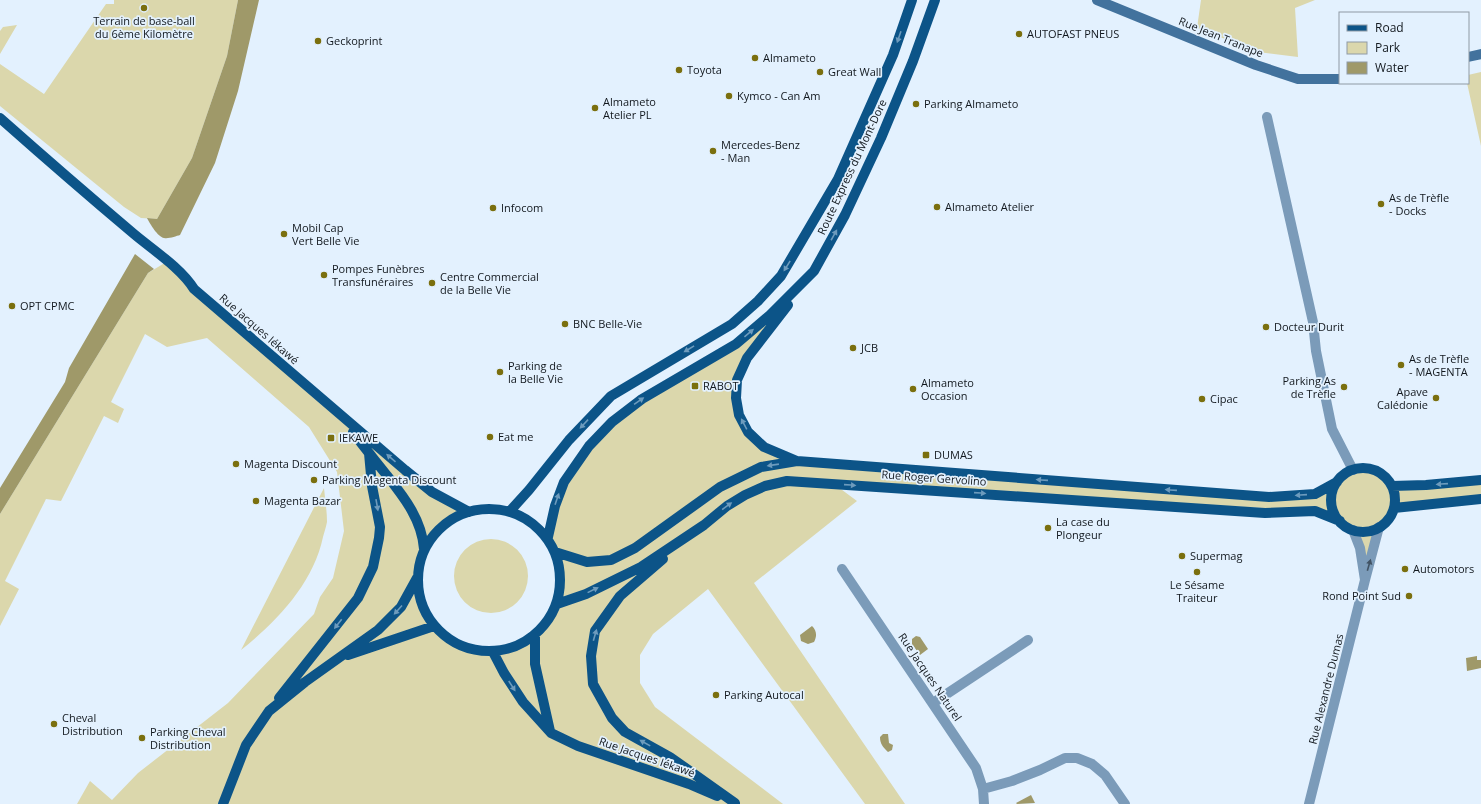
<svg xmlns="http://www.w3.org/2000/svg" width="1481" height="804" viewBox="0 0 1481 804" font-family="'Open Sans',sans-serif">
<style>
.green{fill:#dbd7ac}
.water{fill:#9f9969}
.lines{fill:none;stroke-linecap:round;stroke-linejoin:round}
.minor{stroke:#7b9bb9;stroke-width:10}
.secondary{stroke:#42729d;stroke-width:10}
.primary{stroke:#0c5488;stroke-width:10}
.oneway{fill:#6d9bbd}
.oneway2{fill:#415364}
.poi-dot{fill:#7a6f0e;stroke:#e3f1fe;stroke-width:1.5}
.labels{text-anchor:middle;stroke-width:3.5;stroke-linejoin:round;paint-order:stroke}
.poi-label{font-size:11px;fill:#12181e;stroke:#e3f1fe;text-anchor:start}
.street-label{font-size:11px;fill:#12181e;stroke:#e3f1fe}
</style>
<rect width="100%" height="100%" fill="#e3f1fe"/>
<!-- green -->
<path class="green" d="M114,0H238L227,56L192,158L157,219L141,218L124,207L0,106V64L44,94L106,4H114Z
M1201,0H1315L1295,8L1298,57L1258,52L1197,28Z
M17,25L0,54V31L3,27Z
M1481,72V146L1467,83H1468V75Z
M168,261L461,513L448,520L430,538L424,550L418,568V589L425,613L434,626L444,637L461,646L493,652L515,647L535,635L546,623L557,604L561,578L555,552L548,537L564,482L612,422L736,344L814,271L747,358L736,398L748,432L797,461L1269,497C1280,496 1307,496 1316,493C1322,491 1332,486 1337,481C1340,479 1341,476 1344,475C1361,461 1380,470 1392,486L1481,480V499L1394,508L1391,516L1379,527L1365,580L1353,530L1340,521L1315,511L834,484L857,501L754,583L905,804H865L708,589L653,634L640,655V683L655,707L783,804H77L90,781L112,800L138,773L228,703L314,614L320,597L333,578L344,531L337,472L309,427L207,338L167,347L145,334L111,402L124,409L118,423L104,416L61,501L46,499L5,581L19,589L0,626V514L148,273Z
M324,488C325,499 327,511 327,522C326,527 324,533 323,537C313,584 277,621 241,650Z
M454 576a37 37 0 1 1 74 0a37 37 0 1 1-74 0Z"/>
<!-- water -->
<path class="water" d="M238,0H259L238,91L215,163L180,235C176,236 169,239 164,238C158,237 150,224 147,218L157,219L192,158L227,56Z
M135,254L154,269L148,273L0,514V488L65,382L69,368Z
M812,626C817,631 817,636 814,642L808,644L801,641L800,635Z
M916,636L920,637L928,649L920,655L912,644V639Z
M1477,656V660H1481V668L1467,671L1466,658Z
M883,734H888L889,743L893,745L892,750L888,752C883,747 880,744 880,737Z
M1031,795L1035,803L1017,804L1016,803Z"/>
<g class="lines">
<!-- minor -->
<path class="minor" d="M1267,117L1313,322L1316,351L1332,429L1353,470
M1353,530L1360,548L1365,580L1379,527
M842,569L976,768L983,789L984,804
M933,703L1028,640
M983,789L1012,781L1040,770L1065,758H1077L1092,764L1105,775L1125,804
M1309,804L1365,580"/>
<!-- secondary -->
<path class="secondary" d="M1097,0L1256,65L1298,79H1340
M1468,57L1481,54"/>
<!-- primary -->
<path class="primary" d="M0,118C44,157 89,196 134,234C153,250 181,268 194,289L405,470L432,492L469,512
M788,305L747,358L737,380L736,398L739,415L748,432L764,447L797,461
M353,432C363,446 374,459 385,473C403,496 422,519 424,549
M1331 500a32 32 0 1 1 64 0a32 32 0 1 1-64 0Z
M1392,486L1426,485L1481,480
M1394,508L1481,499
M418 580a71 71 0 1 1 142 0a71 71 0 1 1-142 0Z
M510,511L529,490L569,440L611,396L732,324L758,301L781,276L838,179L893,55L912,0
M548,537L555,506L564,482L589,446L612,422L642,399L736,344L770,315L814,271L845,215L881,138L913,61L935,0
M555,552L587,562L611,560L635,548L720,487L761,467L797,461L1269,497L1315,494L1337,482
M663,559L620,596L595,631L591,656L593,684L612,718L625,732L670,757L735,803
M557,604L586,594L641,567L704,525L727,506L745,495L765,486L787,481L1265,513L1315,511L1340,521
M535,635V664L550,731
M493,652L504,673L523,702L551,733L578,746L689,784L717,796
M348,655L434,626
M279,698L358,598L373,567L379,538L380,527L372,486L369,453
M223,804L246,745L269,711L305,682L378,630L401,607L417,578"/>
</g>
<!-- one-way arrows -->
<defs><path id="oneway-solid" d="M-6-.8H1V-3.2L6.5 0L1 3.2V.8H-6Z"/></defs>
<g class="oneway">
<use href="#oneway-solid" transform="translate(899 37) rotate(109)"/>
<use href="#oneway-solid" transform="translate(834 235) rotate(-61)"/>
<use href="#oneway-solid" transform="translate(787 266) rotate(122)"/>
<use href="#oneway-solid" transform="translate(749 333) rotate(-40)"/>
<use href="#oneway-solid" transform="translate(689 349) rotate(149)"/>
<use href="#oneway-solid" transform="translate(639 401) rotate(-35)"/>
<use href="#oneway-solid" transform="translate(584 424) rotate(133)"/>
<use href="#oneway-solid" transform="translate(744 424) rotate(-118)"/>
<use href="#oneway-solid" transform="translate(391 458) rotate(-139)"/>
<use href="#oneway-solid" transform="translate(773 465) rotate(172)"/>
<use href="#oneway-solid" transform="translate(1042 480) rotate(-176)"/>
<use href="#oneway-solid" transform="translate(1442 484) rotate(176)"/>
<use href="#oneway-solid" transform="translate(850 485) rotate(4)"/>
<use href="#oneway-solid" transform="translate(1171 490) rotate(-176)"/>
<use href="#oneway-solid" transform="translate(980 493) rotate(4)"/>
<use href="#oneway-solid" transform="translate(1301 495) rotate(176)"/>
<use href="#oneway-solid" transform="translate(557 499) rotate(-71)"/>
<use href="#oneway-solid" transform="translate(377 505) rotate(80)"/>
<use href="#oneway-solid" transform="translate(727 506) rotate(-36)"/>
<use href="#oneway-solid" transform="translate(593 590) rotate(-26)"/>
<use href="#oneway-solid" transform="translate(398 610) rotate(132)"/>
<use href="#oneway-solid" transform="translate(338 624) rotate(128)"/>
<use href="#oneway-solid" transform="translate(595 635) rotate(-74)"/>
<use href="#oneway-solid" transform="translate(512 686) rotate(57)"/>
<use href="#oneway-solid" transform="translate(645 743) rotate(-151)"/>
</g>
<use class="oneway2" href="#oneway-solid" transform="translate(1369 565) rotate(-74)"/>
<!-- markers -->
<g class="poi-dot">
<circle cx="144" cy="8" r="4"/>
<circle cx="1019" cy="34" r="4"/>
<circle cx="318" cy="41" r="4"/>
<circle cx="755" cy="58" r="4"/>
<circle cx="679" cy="70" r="4"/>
<circle cx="820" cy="72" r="4"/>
<circle cx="729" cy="96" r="4"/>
<circle cx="916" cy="104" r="4"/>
<circle cx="595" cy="108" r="4"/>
<circle cx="713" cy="151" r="4"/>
<circle cx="1381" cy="204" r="4"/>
<circle cx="937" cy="207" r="4"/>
<circle cx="493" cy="208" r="4"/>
<circle cx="284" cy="234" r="4"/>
<circle cx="324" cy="275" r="4"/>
<circle cx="432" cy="283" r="4"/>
<circle cx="12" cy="306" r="4"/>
<circle cx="565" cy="324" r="4"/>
<circle cx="1266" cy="327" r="4"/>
<circle cx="853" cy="348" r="4"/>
<circle cx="1401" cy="365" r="4"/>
<circle cx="500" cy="372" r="4"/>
<rect x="691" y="382" width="8" height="8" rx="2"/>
<circle cx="1344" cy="387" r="4"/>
<circle cx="913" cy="389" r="4"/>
<circle cx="1436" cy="398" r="4"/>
<circle cx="1202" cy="399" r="4"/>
<circle cx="490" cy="437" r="4"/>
<rect x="327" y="434" width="8" height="8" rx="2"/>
<rect x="922" y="451" width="8" height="8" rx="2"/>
<circle cx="236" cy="464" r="4"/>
<circle cx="314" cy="480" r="4"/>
<circle cx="256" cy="501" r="4"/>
<circle cx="1048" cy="528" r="4"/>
<circle cx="1182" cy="556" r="4"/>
<circle cx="1405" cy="569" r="4"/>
<circle cx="1197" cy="572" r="4"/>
<circle cx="1409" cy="596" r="4"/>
<circle cx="716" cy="695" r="4"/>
<circle cx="54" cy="724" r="4"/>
<circle cx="142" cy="738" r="4"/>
</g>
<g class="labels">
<!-- poi labels -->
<g class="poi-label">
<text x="144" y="25" text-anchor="middle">Terrain de base-ball<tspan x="144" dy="13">du 6ème Kilomètre</tspan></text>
<text x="1027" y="38">AUTOFAST PNEUS</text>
<text x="326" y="45">Geckoprint</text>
<text x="763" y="62">Almameto</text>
<text x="687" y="74">Toyota</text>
<text x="828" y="76">Great Wall</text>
<text x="737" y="100">Kymco - Can Am</text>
<text x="603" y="106">Almameto<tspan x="603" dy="13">Atelier PL</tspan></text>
<text x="924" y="108">Parking Almameto</text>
<text x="721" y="149">Mercedes-Benz<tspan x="721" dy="13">- Man</tspan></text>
<text x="1389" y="202">As de Trèfle<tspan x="1389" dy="13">- Docks</tspan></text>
<text x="945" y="211">Almameto Atelier</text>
<text x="501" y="212">Infocom</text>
<text x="292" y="232">Mobil Cap<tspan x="292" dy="13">Vert Belle Vie</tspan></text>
<text x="332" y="273">Pompes Funèbres<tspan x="332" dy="13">Transfunéraires</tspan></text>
<text x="440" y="281">Centre Commercial<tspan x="440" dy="13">de la Belle Vie</tspan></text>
<text x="20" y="310">OPT CPMC</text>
<text x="573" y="328">BNC Belle-Vie</text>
<text x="1274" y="331">Docteur Durit</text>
<text x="861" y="352">JCB</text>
<text x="1409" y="363">As de Trèfle<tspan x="1409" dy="13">- MAGENTA</tspan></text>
<text x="508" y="370">Parking de<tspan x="508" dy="13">la Belle Vie</tspan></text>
<text x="1336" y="385" text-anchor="end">Parking As<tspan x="1336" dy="13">de Trèfle</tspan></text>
<text x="921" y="387">Almameto<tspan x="921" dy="13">Occasion</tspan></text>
<text x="703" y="390">RABOT</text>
<text x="1428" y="396" text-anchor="end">Apave<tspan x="1428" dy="13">Calédonie</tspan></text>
<text x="1210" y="403">Cipac</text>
<text x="498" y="441">Eat me</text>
<text x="339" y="442">IEKAWE</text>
<text x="934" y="459">DUMAS</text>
<text x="244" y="468">Magenta Discount</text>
<text x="322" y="484">Parking Magenta Discount</text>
<text x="264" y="505">Magenta Bazar</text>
<text x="1056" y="526">La case du<tspan x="1056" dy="13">Plongeur</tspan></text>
<text x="1190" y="560">Supermag</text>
<text x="1413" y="573">Automotors</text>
<text x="1197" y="589" text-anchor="middle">Le Sésame<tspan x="1197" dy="13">Traiteur</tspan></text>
<text x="1401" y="600" text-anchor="end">Rond Point Sud</text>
<text x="724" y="699">Parking Autocal</text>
<text x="62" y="722">Cheval<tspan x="62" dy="13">Distribution</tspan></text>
<text x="150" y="736">Parking Cheval<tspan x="150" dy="13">Distribution</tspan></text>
</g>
<!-- street labels -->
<g class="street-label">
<text transform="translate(1221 37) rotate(22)" y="4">Rue Jean Tranape</text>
<text transform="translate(852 167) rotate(-65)" y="4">Route Express du Mont-Dore</text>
<text transform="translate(259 329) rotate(41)" y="4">Rue Jacques Iékawé</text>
<text transform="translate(934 478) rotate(4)" y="4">Rue Roger Gervolino</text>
<text transform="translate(930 677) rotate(56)" y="4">Rue Jacques Naturel</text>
<text transform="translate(1326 689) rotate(-76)" y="4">Rue Alexandre Dumas</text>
<text transform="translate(647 757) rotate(19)" y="4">Rue Jacques Iékawé</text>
</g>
</g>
<!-- legend -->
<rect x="1339" y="12" width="130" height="72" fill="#e3f1fe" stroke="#8f9aa4"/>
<rect x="1347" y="25" width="20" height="6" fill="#0c5488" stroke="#8f9aa4"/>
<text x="1375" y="32" font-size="12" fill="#12181e">Road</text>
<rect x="1347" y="42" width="20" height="12" fill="#dbd7ac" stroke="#8f9aa4"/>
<text x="1375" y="52" font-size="12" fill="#12181e">Park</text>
<rect x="1347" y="62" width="20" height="12" fill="#9f9969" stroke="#8f9aa4"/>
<text x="1375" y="72" font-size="12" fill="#12181e">Water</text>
</svg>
